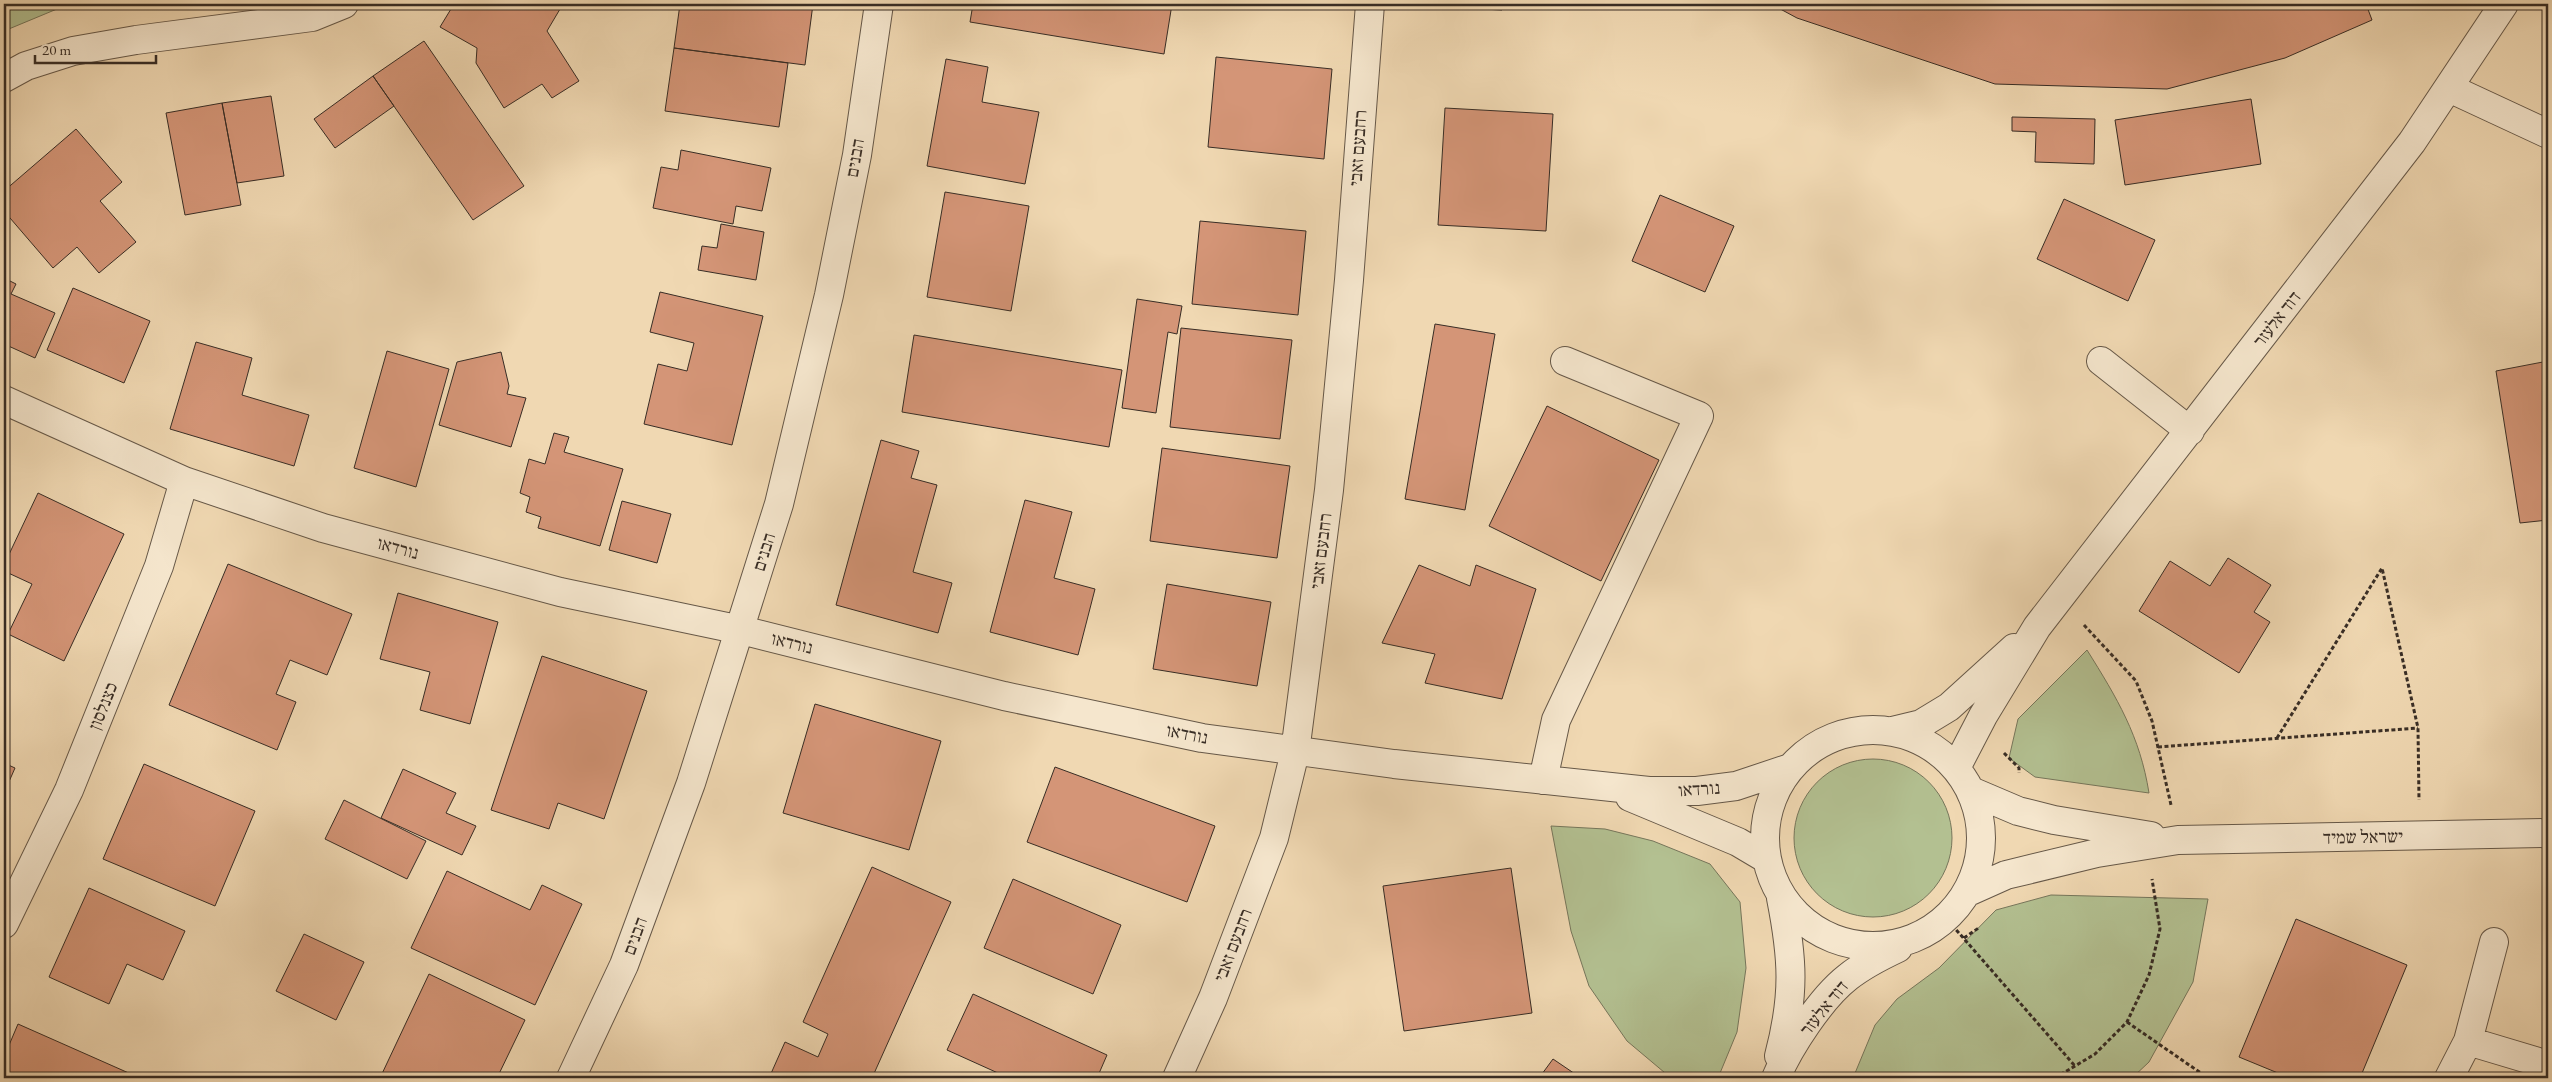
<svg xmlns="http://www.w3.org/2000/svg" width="2552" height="1082" viewBox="0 0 2552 1082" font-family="'EB Garamond','Frank Ruhl Libre',serif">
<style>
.green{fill:#b3c091;stroke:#76765b}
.building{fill:#d49577;stroke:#382d25}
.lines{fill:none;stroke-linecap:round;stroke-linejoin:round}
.minor-casing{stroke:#665848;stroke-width:30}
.path{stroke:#382d25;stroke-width:3;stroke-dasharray:4 2.5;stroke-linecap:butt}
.minor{stroke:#f5e6cd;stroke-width:28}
.labels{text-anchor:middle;stroke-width:4;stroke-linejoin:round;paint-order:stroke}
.street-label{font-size:18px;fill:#382d25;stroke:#f5e6cd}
</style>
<rect width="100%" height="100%" fill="#f0d8b2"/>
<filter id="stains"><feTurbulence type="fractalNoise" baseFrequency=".004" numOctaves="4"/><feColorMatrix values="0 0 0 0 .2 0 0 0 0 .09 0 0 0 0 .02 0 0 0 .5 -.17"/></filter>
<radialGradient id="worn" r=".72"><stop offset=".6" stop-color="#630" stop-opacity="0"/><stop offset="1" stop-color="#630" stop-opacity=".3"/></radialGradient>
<!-- green -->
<path class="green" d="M4,4H69L4,31Z
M2087,650C2117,698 2140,736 2149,793L2035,777L2009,758L2018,719Z
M1794 838a79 79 0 1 1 158 0a79 79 0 1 1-158 0Z
M1551,826L1605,829L1653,841L1710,864L1740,902L1746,968L1737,1032L1718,1078H1671L1627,1041L1589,986L1571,931Z
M2051,895L2208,899L2193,982L2149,1062L2132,1078H1853L1875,1025L1897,999L1939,968L1996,910Z"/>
<!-- building -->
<path class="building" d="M454,4H563L547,31L579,81L552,98L542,84L504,108L476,63L477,48L440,27Z
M680,4H813L805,65L674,48Z
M973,4H1172L1164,54L970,22Z
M1443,4H1503L1502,10L1443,7Z
M1771,4H2366L2372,20L2285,58L2167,89L1995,84L1797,18Z
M424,41L524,186L473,220L373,76Z
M674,48L788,63L779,127L665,111Z
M1216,57L1332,69L1324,159L1208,147Z
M946,59L988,67L982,102L1039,112L1025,184L927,166Z
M373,76L394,106L335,148L314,119Z
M271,96L284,176L237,183L222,103Z
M2251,99L2261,164L2125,185L2115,120Z
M222,103L241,205L185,215L166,113Z
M1445,108L1553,114L1546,231L1438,225Z
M2012,117L2095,119L2094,164L2035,162L2036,132L2012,131Z
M76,129L122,182L100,201L136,242L99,273L77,247L53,268L4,211V191Z
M681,150L771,168L762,211L736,206L733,224L653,208L661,167L678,170Z
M945,192L1029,206L1011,311L927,297Z
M1660,195L1734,226L1705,292L1632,261Z
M2064,199L2155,240L2128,301L2037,259Z
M1200,221L1306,231L1298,315L1192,304Z
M721,224L764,232L756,280L698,270L702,246L717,248Z
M4,278L16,284L11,294L55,313L35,358L4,344Z
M73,288L150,321L124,383L47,350Z
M660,292L763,316L732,445L644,424L658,364L687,371L694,343L650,332Z
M1137,299L1182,306L1177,334L1168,332L1156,413L1122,408Z
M1435,324L1495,334L1465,510L1405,499Z
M1181,328L1292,340L1280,439L1170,427Z
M914,335L1122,370L1109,447L902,412Z
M196,342L252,358L242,395L309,415L294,466L170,429Z
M387,351L449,369L416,487L354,468Z
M501,352L509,386L507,394L526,398L511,447L439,425L457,362Z
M2548,361V520L2520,523L2496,371Z
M1547,406L1659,460L1601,581L1489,526Z
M554,433L569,437L564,452L623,469L600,546L538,528L541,517L526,512L530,497L520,493L529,459L545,464Z
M881,440L919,451L911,478L937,485L913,572L952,583L938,633L836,605Z
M1162,448L1290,466L1277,558L1150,541Z
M38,493L124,534L64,661L8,634L32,584L4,571V565Z
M1025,500L1072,512L1054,578L1095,589L1078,655L990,632Z
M622,501L671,514L657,563L609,550Z
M2228,558L2271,585L2254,612L2270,622L2239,673L2139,611L2170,561L2210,586Z
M228,564L352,614L327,675L290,660L276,694L296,702L277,750L169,705Z
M1419,565L1470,586L1476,565L1536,589L1502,699L1425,683L1435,654L1382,643Z
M1167,584L1271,602L1257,686L1153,669Z
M398,593L498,622L470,724L420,710L430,672L380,659Z
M542,656L647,691L604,819L558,803L549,829L491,810Z
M815,704L941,741L909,850L783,813Z
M4,763L15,768L4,793Z
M144,764L255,811L215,906L103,859Z
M1055,767L1215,826L1187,902L1027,842Z
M403,769L456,793L446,813L476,826L462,855L381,818Z
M344,800L426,841L407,879L325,839Z
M872,867L951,902L872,1078H769L785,1042L818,1057L828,1034L803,1022Z
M1511,868L1532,1013L1404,1031L1383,886Z
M447,871L530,910L542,885L582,904L535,1005L411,948Z
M1013,879L1121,925L1093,994L984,948Z
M89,888L185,931L163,980L127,964L109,1004L49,977Z
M2296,919L2407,965L2360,1078H2290L2239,1057Z
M304,934L364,962L336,1020L276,991Z
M429,974L525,1020L497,1078H380Z
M973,994L1107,1055L1097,1078H1009L947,1050Z
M18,1024L140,1078H4V1057Z
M1553,1059L1581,1078H1539Z"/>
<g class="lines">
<defs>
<path id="minor" d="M4,78L26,66L73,51L136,40L312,17L344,4
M2449,88L2548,134
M2101,361L2190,431
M4,400L184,481L323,528L560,592L741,630L1004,696L1202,738L1394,764L1649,791H1697L1736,786L1790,768
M1765 838a108 108 0 1 1 216 0a108 108 0 1 1-216 0Z
M1892,731L1921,724L1949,707L2014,648
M1956,768L1983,716L2037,627L2412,142L2504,4
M1543,780L1556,720L1699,416L1565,361
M1971,791L2018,811L2054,820L2151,836
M1630,797L1738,842L1765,858
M1968,892L2006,875L2097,853L2178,840L2548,833
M4,924L69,790L159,566L184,481
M2468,1041L2548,1065
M1779,1056C1795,995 1793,959 1781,898
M571,1078L624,965L691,783L779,504L829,295L857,155L879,4
M1177,1078L1213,998L1274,838L1295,752L1329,490L1349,280L1370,4
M1776,1078C1789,1047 1821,998 1848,977C1863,965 1881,956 1898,948
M2449,1078L2468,1041L2494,942"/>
</defs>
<!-- minor casing -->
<use href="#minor" class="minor-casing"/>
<!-- path -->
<path class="path" d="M2084,625L2136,681L2152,721L2171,805
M2277,738L2382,568L2418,728L2419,800
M2158,747L2418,728
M2004,753L2019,768V773
M1952,925L2075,1066
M1964,938L1980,927
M2127,1022L2208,1078
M2055,1078L2095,1054L2127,1022L2149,975L2160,929L2152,879"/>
<!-- minor -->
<use href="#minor" class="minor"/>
</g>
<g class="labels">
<!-- street labels -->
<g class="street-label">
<text transform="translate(1358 148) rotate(-86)" y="6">רחבעם זאבי</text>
<text transform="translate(855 158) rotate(-80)" y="6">הבנים</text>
<text transform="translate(2277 319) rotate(-52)" y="6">דוד אלעזר</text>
<text transform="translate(398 548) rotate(15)" y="6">נורדאו</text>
<text transform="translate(1321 551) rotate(-83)" y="6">רחבעם זאבי</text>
<text transform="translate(764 552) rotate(-73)" y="6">הבנים</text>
<text transform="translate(792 643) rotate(14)" y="6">נורדאו</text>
<text transform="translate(103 706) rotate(-68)" y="6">כצנלסון</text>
<text transform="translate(1187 734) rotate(11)" y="6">נורדאו</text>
<text transform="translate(1699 789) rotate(-4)" y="6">נורדאו</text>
<text transform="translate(2363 837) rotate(-1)" y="6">ישראל שמיד</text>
<text transform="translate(635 936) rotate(-70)" y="6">הבנים</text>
<text transform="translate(1233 945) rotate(-69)" y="6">רחבעם זאבי</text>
<text transform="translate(1824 1008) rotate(-51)" y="6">דוד אלעזר</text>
</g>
</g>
<!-- margin -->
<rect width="2552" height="1082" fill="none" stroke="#f0d8b2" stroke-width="20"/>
<rect x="5" y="5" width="2542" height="1072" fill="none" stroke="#382d25" stroke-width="2.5"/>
<rect x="10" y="10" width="2532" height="1062" fill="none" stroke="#382d25"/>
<!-- scale -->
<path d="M35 55v8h121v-8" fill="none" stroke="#382d25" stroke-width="2.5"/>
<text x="42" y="55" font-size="15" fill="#382d25" stroke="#f5e6cd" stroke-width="4" paint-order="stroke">20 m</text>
<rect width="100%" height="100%" filter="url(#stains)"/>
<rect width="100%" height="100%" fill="url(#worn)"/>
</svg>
